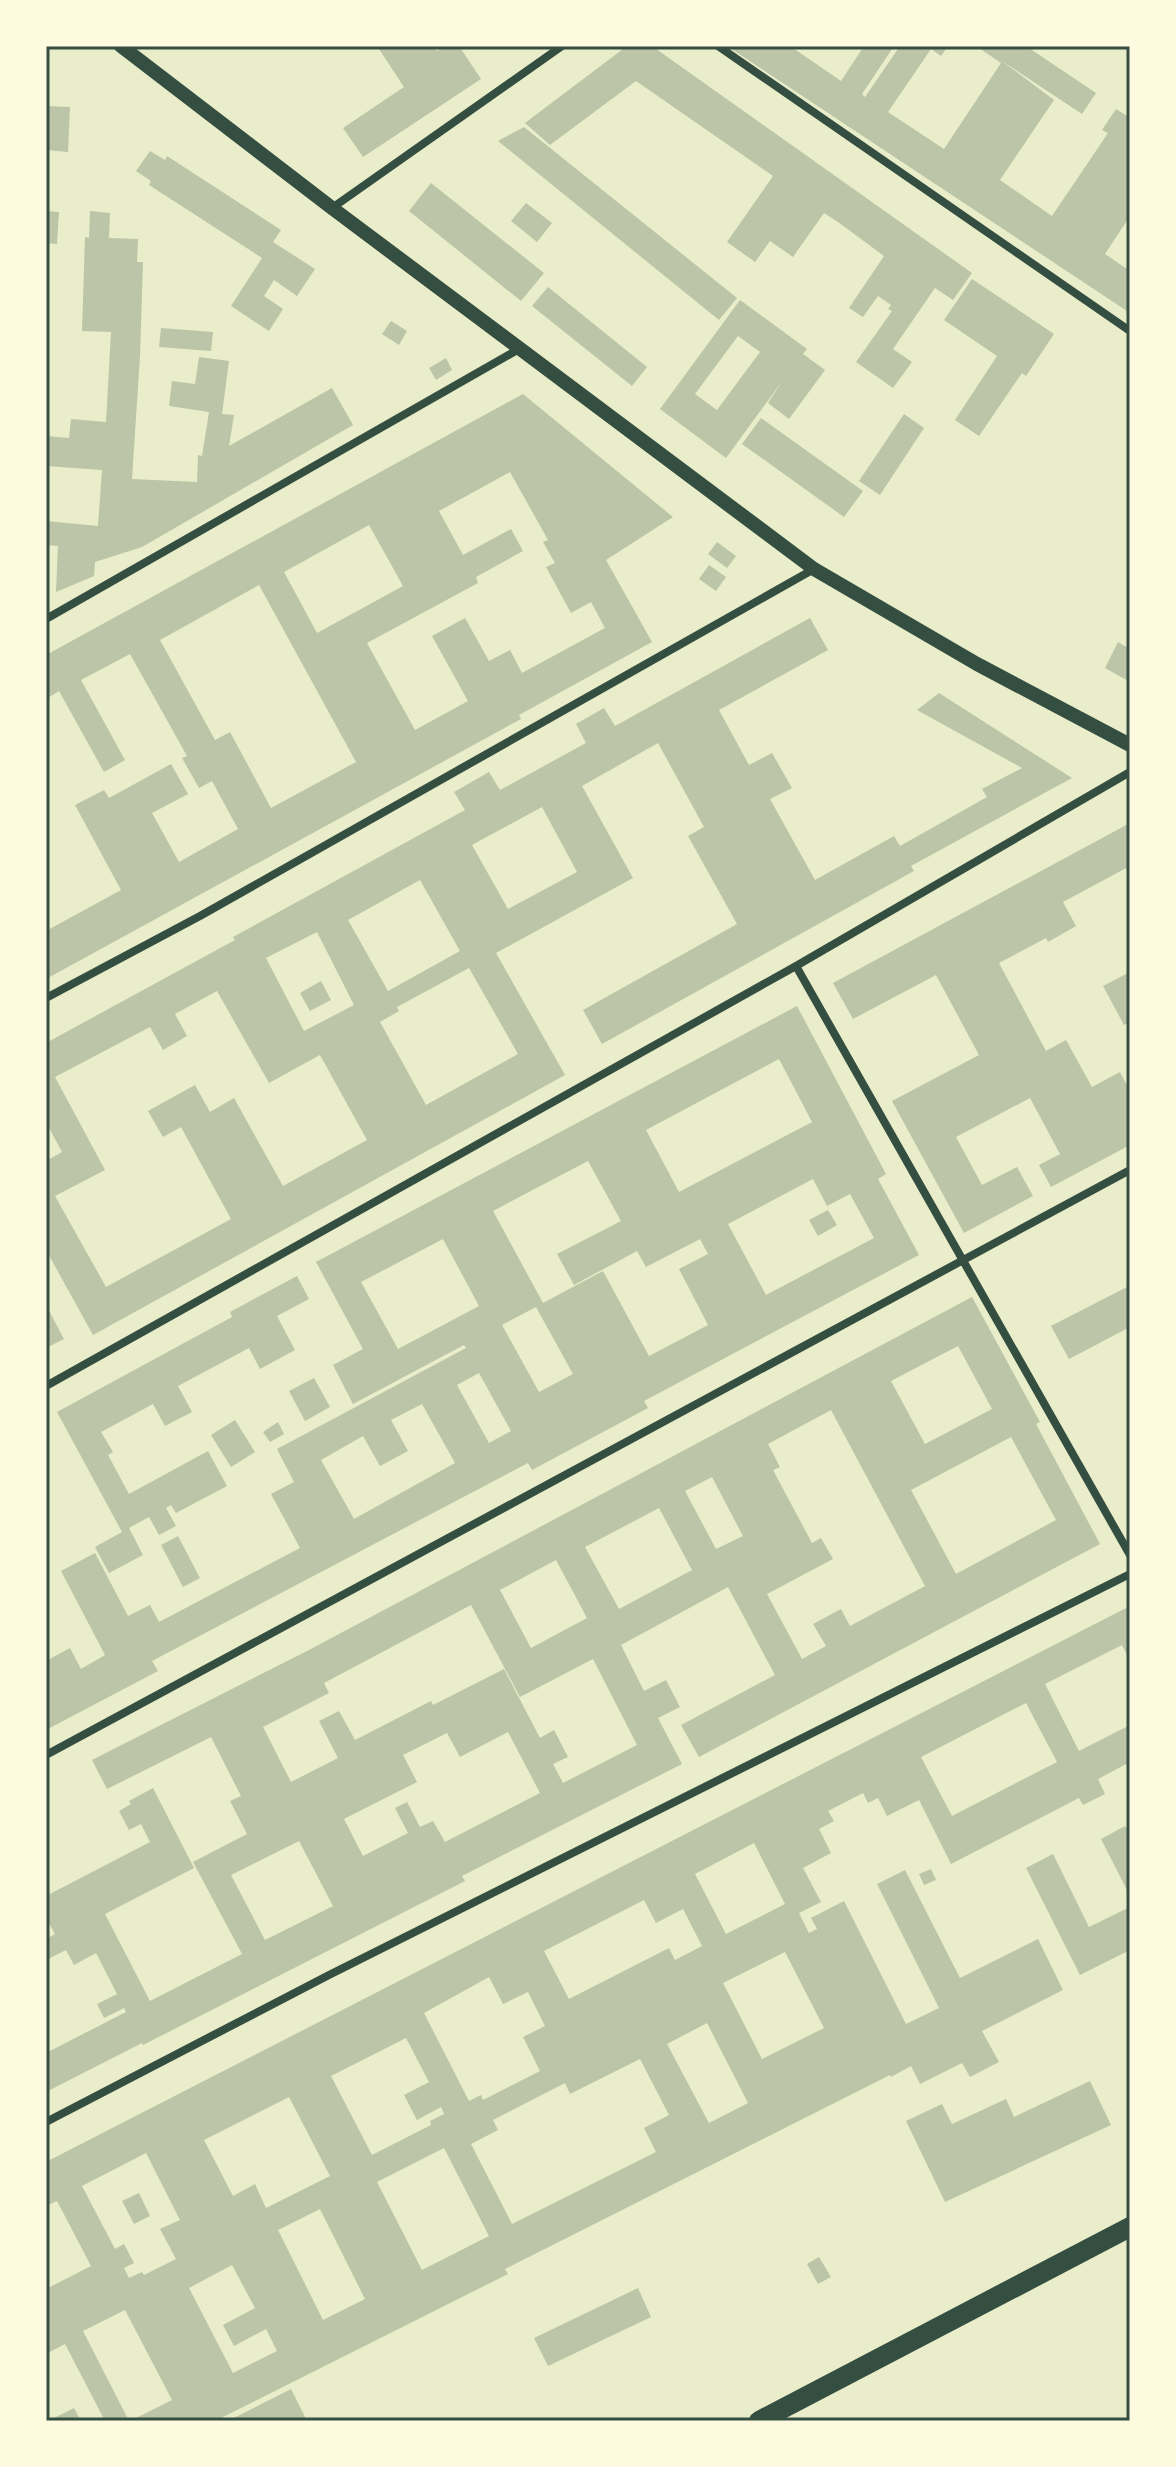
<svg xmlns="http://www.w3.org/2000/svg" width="1176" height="2467" viewBox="0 0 1176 2467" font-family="'Open Sans',sans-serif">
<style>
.building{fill:#bcc5a7;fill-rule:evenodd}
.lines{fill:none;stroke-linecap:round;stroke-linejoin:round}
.minor{stroke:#344e41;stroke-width:8}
.tertiary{stroke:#344e41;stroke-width:14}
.primary{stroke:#344e41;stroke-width:20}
.neatline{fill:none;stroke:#344e41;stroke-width:3}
</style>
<rect width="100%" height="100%" fill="#e9edc9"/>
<!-- building -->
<path class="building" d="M377,46H433L437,51L445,46H459L481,79L363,157L343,128L404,87Z
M627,46H652L972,273L953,300L935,288L893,349L912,362L893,388L856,362L892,311L888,309L891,305L878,296L863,317L849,308L884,256L838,222L824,213L793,257L770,241L755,262L727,242L773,176L636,81L550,145L525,123Z
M727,46H790L841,81L864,46H894L862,94L865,97L900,46H948L941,56L931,49L888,112L944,149L1001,63L976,46H1026L1096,93L1082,114L1002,61L1054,100L1000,180L1052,216L1108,133L1102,130L1116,109L1130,118V216L1105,254L1130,271V313Z
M46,106L70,107L68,152L46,150Z
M524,127L737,298L719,320L498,141Z
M150,151L165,160L167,156L281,230L273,242L315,269L297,296L274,280L264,296L283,309L269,331L231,306L262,258L149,185L151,181L136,171Z
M431,183L544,273L521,301L409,211Z
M526,203L552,223L537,242L511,221Z
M46,211L59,212L57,244L46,243Z
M90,211L110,213L109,238L138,239L137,262H143L140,356L132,479L197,482L198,455L202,456L209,412L169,406L172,381L195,384L199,357L229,361L222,414L234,415L229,446L332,388L353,425L142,547L95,562L94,576L56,592L58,546L46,545V521L98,526L102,470L46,466V436L69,438L71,419L106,422L111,332L82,331L85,237L89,238Z
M972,279L1054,334L1026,376L1022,373L979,436L955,420L997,356L944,320Z
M548,287L647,367L632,386L532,306Z
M740,300L807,349L803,354L825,370L789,419L768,403L783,380L726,458L660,409ZM738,336L760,352L717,410L695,394Z
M391,321L407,331L399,345L382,334Z
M161,328L213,332L211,351L159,347Z
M446,358L452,370L436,380L429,368Z
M523,394L673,517L606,560L652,642L519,715L521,719L46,979V931L121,890L75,805L104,790L109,798L171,764L188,794L152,813L179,862L238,829L212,781L199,788L182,758L187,756L130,654L81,680L125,760L104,772L59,691L46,699V655ZM510,472L548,540L543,542L555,563L546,567L571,613L591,602L605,628L522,673L510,650L489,661L465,618L432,636L468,701L415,730L367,643L478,583L476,577L523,551L511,529L463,555L439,511ZM369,525L403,586L317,633L284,572ZM259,585L356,762L271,808L230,732L215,740L160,640Z
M904,414L924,428L880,495L859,481Z
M761,418L863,491L844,517L742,444Z
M717,542L736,556L727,568L708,554Z
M709,565L726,577L716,591L699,579Z
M810,618L828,650L719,710L749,765L772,753L792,788L770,799L815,880L894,836L900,846L987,797L982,789L1022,768L917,710L939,693L1072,778L911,866L914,871L602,1044L583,1010L737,924L688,836L704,827L658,743L582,786L633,878L496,953L565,1075L93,1335L46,1250V1161L62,1152L46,1122V1043L235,940L233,937L465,810L454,792L489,772L500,790L586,743L576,724L604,708L615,726ZM542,807L577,872L508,909L472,845ZM420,880L460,951L388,991L348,920ZM317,932L354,1005L304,1031L266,958ZM469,968L518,1054L426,1105L380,1022L399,1011L397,1007ZM217,991L269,1083L320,1055L367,1140L283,1186L234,1098L210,1112L195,1085L148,1111L163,1137L181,1127L231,1219L106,1287L55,1196L105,1170L55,1077L150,1027L163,1050L187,1036L175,1014Z
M1118,642L1130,649V682L1105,668Z
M1130,823V866L1063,902L1076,926L1048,942L1046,938L999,963L1046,1051L1066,1040L1092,1087L1120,1072L1130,1091V1145L1051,1187L1039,1165L1060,1154L1030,1098L956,1137L982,1185L1017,1167L1033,1196L964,1233L892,1101L979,1055L936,975L853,1019L833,983Z
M1130,972V1022L1124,1025L1103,986Z
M321,981L331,1000L310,1011L300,993Z
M797,1006L886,1174L878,1179L919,1255L644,1401L648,1408L532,1470L528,1463L152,1661L158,1671L46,1730V1661L70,1648L81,1669L105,1655L61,1571L95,1553L128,1616L150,1605L159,1622L300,1548L271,1494L294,1482L277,1449L466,1348L464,1345L353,1404L333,1365L363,1349L316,1262ZM779,1059L812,1122L679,1192L646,1130ZM588,1161L621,1221L557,1254L574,1285L637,1251L646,1267L700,1239L708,1254L679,1269L708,1325L649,1356L603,1271L543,1303L493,1211ZM813,1179L827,1206L850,1194L874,1238L766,1295L728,1224ZM443,1239L479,1306L398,1349L361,1282ZM536,1307L573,1374L539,1392L502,1325ZM479,1373L511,1431L489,1443L457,1385ZM422,1404L455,1463L354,1519L321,1460L363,1436L380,1466L408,1451L391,1420Z
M828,1210L837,1225L818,1236L809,1220Z
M297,1276L309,1299L277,1316L295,1350L260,1369L249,1348L178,1386L192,1412L165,1426L153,1404L101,1432L113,1452L108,1455L129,1494L208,1451L227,1486L176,1513L171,1505L166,1508L176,1526L159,1535L149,1517L129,1528L143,1555L109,1573L95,1547L122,1532L57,1412L232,1317L230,1312Z
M1127,1287L1130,1292V1327L1069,1359L1051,1326Z
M972,1297L1040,1422L1036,1424L1100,1544L699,1757L681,1725L775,1675L728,1587L621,1645L644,1691L666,1680L680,1707L658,1718L682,1764L462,1876L465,1881L143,2045L142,2043L46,2092V2053L126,2012L124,2008L104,2018L97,2004L117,1994L96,1953L74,1965L66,1950L46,1960V1939L55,1934L46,1918V1896L150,1842L141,1824L129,1830L119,1811L131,1804L129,1801L153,1788L194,1868L105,1914L150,2001L242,1954L193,1862L247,1834L230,1801L241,1796L211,1737L107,1789L92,1760L307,1651ZM958,1346L992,1409L925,1444L891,1381ZM831,1410L925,1586L850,1626L841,1609L813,1624L826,1646L802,1659L767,1594L833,1559L821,1538L812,1543L773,1470L780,1467L768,1444ZM1011,1437L1056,1520L956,1574L911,1490ZM712,1477L743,1536L716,1549L685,1491ZM659,1508L692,1570L619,1609L585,1547ZM556,1560L587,1618L531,1648L500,1590ZM471,1605L520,1697L593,1659L637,1745L563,1783L553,1764L568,1757L554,1730L540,1738L504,1669L433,1705L431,1701L355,1740L339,1711L319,1721L338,1758L291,1782L263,1727L329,1693L324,1683ZM508,1732L540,1793L445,1842L433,1821L420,1827L407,1802L395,1808L408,1833L363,1856L344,1819L417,1782L403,1755L447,1733L460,1757ZM299,1841L333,1906L265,1940L231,1875Z
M46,1305L64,1339L46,1348Z
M314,1378L330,1407L305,1421L289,1391Z
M235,1420L255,1452L231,1467L211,1435Z
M278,1422L284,1434L270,1442L263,1432Z
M178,1536L200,1578L183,1587L161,1545Z
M1130,1606V1661L1122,1645L1045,1684L1079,1751L1130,1725V1762L1098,1779L1105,1794L1083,1805L1079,1798L951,1864L919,1800L887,1816L878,1798L868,1803L863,1793L828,1811L834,1821L819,1829L831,1853L803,1868L821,1902L799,1913L809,1933L817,1929L811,1918L844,1901L906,2024L939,2008L877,1884L905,1870L960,1978L1038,1939L1063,1990L982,2031L999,2062L970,2077L962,2063L920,2084L911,2066L891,2077L890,2075L505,2269L508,2274L215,2421H130L172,2400L125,2310L83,2331L129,2421H105L65,2344L46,2354V2289L91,2266L57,2201L46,2206V2162ZM1026,1703L1057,1762L952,1816L921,1757ZM754,1843L785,1904L726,1934L695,1874ZM644,1900L656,1923L683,1909L702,1946L675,1960L669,1948L569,1999L544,1951ZM785,1952L824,2028L762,2059L723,1983ZM489,1977L503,2004L528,1992L545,2026L523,2037L540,2071L483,2100L481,2095L469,2101L424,2013ZM707,2023L748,2103L709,2123L667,2044ZM406,2038L429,2082L404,2095L417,2120L441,2107L444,2114L430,2121L431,2125L372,2155L331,2076ZM640,2059L669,2115L644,2128L656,2152L512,2224L471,2144L498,2130L493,2120L565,2083L570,2094ZM289,2097L330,2176L266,2208L255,2184L233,2196L204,2140ZM444,2148L489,2236L422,2270L377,2182ZM146,2153L180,2220L160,2229L176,2259L144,2275L142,2272L129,2278L124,2268L134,2263L124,2244L115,2249L82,2186ZM320,2209L365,2299L323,2320L278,2230ZM232,2265L255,2308L223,2325L234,2346L266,2329L277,2351L233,2373L189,2288Z
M1125,1826L1126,1828L1130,1827V1896L1101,1839Z
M1053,1854L1089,1927L1130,1907V1950L1080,1975L1026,1868Z
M931,1869L936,1880L924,1885L919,1874Z
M1090,2081L1111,2125L945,2202L906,2121L942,2104L952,2124L1006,2099L1014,2117Z
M139,2193L150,2216L134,2224L122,2201Z
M819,2257L831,2277L818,2284L807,2264Z
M638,2288L651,2317L548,2366L534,2338Z
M291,2389L307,2421H228Z
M74,2408L81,2421H48Z"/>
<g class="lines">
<!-- minor -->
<path class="minor" d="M718,46L1130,331
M332,208L562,46
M46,619L519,349
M796,966L1130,1555
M46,998L200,916L814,569
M46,1386L796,966L1130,772
M46,1755L1130,1170
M46,2122L329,1975L1130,1574"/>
<!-- tertiary -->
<path class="tertiary" d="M121,46L332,208L814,569L977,664L1130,745"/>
<!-- primary -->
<path class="primary" d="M759,2421L1130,2227"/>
</g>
<!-- border -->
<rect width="1176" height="2467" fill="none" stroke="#fefae0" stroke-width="96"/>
<rect x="48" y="48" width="1080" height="2371" class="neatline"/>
</svg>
